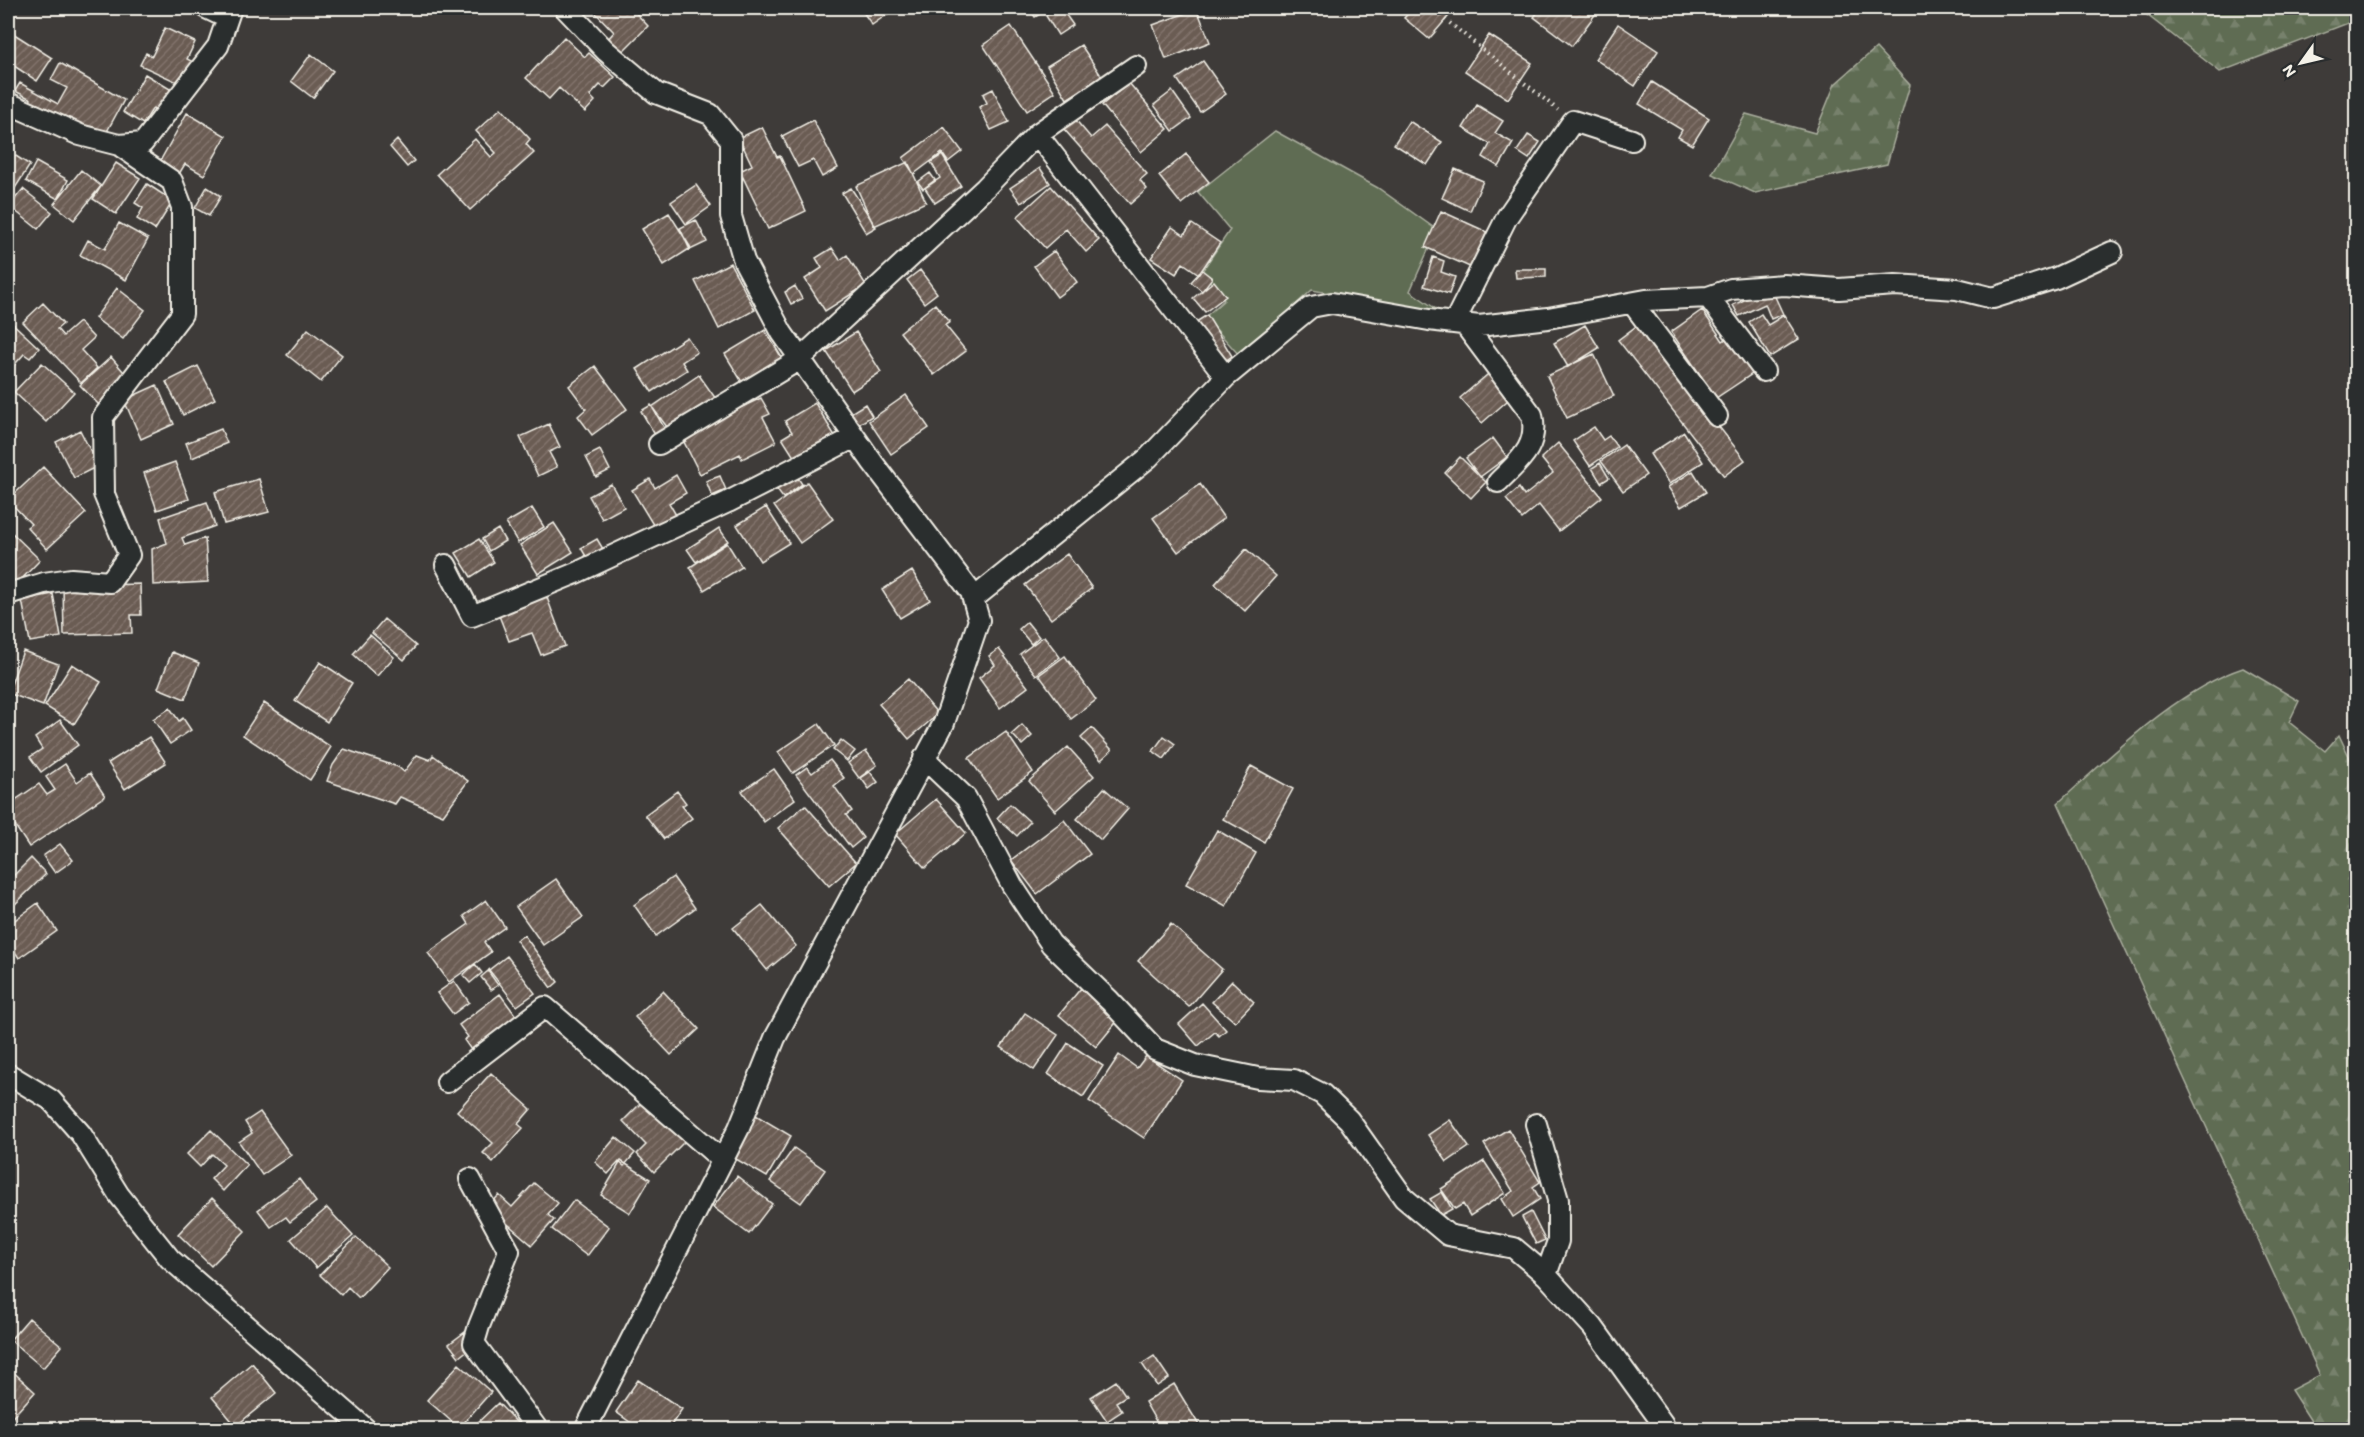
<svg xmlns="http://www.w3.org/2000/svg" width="2364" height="1437" viewBox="0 0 2364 1437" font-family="Itim,sans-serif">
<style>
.green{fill:#5f6c53;stroke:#aaae9e;stroke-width:1.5}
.forest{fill:url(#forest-firs);stroke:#aaae9e;stroke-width:1.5}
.building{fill:url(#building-hatch);stroke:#f4f1e8;stroke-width:1.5}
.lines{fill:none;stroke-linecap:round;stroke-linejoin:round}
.minor-casing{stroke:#f4f1e8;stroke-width:24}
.path{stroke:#f4f1e8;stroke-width:4;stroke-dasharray:1.5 4.5;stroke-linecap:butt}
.minor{stroke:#2a2d2e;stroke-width:20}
</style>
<defs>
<pattern id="forest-firs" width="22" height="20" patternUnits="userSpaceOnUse" patternTransform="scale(1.5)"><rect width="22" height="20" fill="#5f6c53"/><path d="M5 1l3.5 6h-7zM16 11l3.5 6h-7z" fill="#77816c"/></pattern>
<pattern id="building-hatch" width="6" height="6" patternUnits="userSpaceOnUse" patternTransform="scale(1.5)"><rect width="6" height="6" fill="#6b5b53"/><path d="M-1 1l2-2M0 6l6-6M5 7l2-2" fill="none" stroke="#81736c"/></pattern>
</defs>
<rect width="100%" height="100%" fill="#3e3b39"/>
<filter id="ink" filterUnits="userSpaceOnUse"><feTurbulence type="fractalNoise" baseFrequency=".0167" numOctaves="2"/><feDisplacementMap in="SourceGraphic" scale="12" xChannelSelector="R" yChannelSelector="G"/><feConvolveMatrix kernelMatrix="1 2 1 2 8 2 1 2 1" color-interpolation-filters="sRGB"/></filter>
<g filter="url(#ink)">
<!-- green -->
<path class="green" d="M1275,131L1378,188L1437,230L1410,291L1442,313L1312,290L1239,355L1205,317L1224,300L1202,271L1230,230L1198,192Z"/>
<!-- forest -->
<path class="forest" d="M2138,8H2356V20L2220,72Z
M1876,48L1910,85L1887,164L1755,193L1712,174L1746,114L1815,133L1835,84Z
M2243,668L2299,701L2289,722L2325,751L2339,735L2356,771V1429H2316L2291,1390L2320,1375L2058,803C2110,757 2176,690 2243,668Z"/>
<!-- building -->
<path class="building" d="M593,8H638L634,11L648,26L621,53L607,40L614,32L592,9Z
M863,8H896L872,25L861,9Z
M1029,8H1050L1035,17Z
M1058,8H1061L1073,25L1058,35L1046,16Z
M1413,8H1449L1453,11L1429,39L1404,18Z
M1541,8H1591L1597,12L1572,46L1534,17Z
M1197,9L1210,42L1166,59L1153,25Z
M1618,24L1658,51L1635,86L1595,59Z
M1011,26L1055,92L1027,111L983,45Z
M165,28L195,42L187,59L199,65L188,87L140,65L146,53L152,56Z
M8,30L52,58L37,81L8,62Z
M1489,35L1532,63L1508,99L1465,71Z
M564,37L585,57L589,53L615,77L604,88L600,85L590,96L595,101L585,112L559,88L549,99L526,78Z
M1081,45L1102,77L1067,99L1047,66Z
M311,54L333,71L313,98L291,81Z
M1203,61L1226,94L1200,112L1177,79Z
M60,63L124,100L105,135L92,128L89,135L30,102L31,99L15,91L20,83L58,104L67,88L51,80Z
M145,74L175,92L162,113L153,108L143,124L123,112Z
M1652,82L1709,118L1692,145L1678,137L1682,130L1639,104Z
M1129,83L1168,129L1141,152L1102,105Z
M993,89L1009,122L991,130L979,107L987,103L983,94Z
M1172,91L1191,118L1173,131L1154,105Z
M1477,105L1503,121L1495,133L1513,143L1499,167L1483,157L1490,144L1463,128Z
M501,108L530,139L526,144L534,153L470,210L437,174L475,139L491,157L496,153L476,131Z
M187,113L226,136L204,175L185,164L179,174L159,163Z
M1074,118L1091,138L1105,126L1147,174L1140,180L1147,189L1130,204L1063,128Z
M813,120L838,168L822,177L813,160L798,167L782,136Z
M1409,121L1442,142L1427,165L1394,144Z
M762,127L777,157L780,156L806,211L768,229L740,171L752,165L739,138Z
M944,127L962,151L948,162L942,153L914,174L903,158Z
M1528,135L1540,142L1529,159L1517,151Z
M397,140L414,161L407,167L390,147Z
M8,151L30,165L8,199Z
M1186,154L1209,182L1181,204L1159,176Z
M942,155L961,186L935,203L925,188L940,178L931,162Z
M36,162L68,180L58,199L26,181Z
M908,162L926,202L874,226L856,186Z
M116,163L140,178L116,214L93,199Z
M1040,168L1050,183L1021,203L1010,188Z
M1455,169L1483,181L1470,211L1442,198Z
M81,170L101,186L74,220L54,204Z
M930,173L935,180L923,189L918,182Z
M147,184L173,201L155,230L137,219L143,208L135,203Z
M696,185L711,206L686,224L671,202Z
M1051,186L1099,240L1086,252L1066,229L1045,248L1017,217Z
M207,187L221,196L209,216L195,208Z
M851,188L876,227L866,233L842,193Z
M23,189L52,212L38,229L9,206Z
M1441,211L1487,232L1472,268L1425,247Z
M669,213L691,248L664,265L642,229Z
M696,220L707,242L690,250L680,228Z
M119,223L148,239L126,280L80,255L88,240L105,249Z
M1192,224L1220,243L1199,274L1183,263L1176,274L1151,258L1172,227L1184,235Z
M832,248L840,260L847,255L866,285L825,311L805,279L822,268L816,258Z
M1054,251L1077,282L1057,297L1034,266Z
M1433,257L1444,261L1441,272L1455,277L1449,294L1424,286Z
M730,263L755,310L719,329L695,281Z
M1515,269H1546V277L1516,278Z
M920,270L937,293L924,303L907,280Z
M1202,270L1212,278L1202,291L1191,282Z
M1214,281L1226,296L1205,312L1193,298Z
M795,286L802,299L791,304L785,292Z
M117,288L145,310L123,339L95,318Z
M1771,288L1783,314L1771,319L1765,304L1739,316L1733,305Z
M43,303L63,324L57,329L63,336L79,322L94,338L81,350L97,368L81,383L23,322Z
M935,304L950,322L945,325L966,351L934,375L900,332Z
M1702,310L1723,341L1733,334L1758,370L1716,398L1671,332Z
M1761,314L1768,325L1784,315L1799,339L1770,357L1749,322Z
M1207,315L1232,356L1222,363L1196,322Z
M8,319L39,348L30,358L24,354L9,371Z
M1639,324L1745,460L1724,476L1618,340Z
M1585,325L1599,348L1568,367L1554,343Z
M308,329L342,355L321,382L287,355Z
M765,330L785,363L745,387L725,354Z
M856,332L881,372L852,391L826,351Z
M687,337L697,352L682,362L687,370L652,392L637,369Z
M1594,354L1614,396L1567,418L1547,376Z
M111,357L129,378L99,405L80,385Z
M42,363L74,392L46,422L14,392Z
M198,366L215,399L183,415L166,382Z
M595,366L627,409L592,435L578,416L586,409L569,386Z
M1494,369L1515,394L1482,423L1460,398Z
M699,375L716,399L670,431L652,407Z
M157,385L174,424L141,439L124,400Z
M906,395L929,428L891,454L869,421Z
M761,398L770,414L763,417L776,442L742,459L740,454L700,474L681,436Z
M815,403L835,436L796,460L782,438L792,432L785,421Z
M865,404L872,416L856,426L849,414Z
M651,405L665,429L655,435L641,411Z
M549,424L560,447L549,452L557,467L538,476L520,437Z
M1594,427L1603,440L1609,436L1617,447L1590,466L1573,441Z
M221,429L227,443L192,458L186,443Z
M80,430L98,466L74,478L56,442Z
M1684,432L1703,462L1669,484L1650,454Z
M1493,438L1507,457L1480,477L1466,458Z
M1558,443L1602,497L1559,531L1539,505L1522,519L1506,499L1519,488L1524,496L1553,473L1541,458Z
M1624,445L1646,475L1623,491L1601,461Z
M600,450L610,470L596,477L586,457Z
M1460,457L1486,482L1471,498L1445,473Z
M175,462L189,499L157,510L144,473Z
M1600,463L1609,478L1601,483L1592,468Z
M43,467L86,513L47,549L27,527L31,524L8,500Z
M1693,471L1706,492L1681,507L1668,487Z
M794,472L802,484L783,498L774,486Z
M676,475L686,493L669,503L676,515L655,528L632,490L650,479L655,488Z
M720,476L726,490L712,496L706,481Z
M259,479L269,512L224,524L215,492Z
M807,482L833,519L800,543L774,506Z
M611,484L624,507L602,519L589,496Z
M1200,484L1224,518L1178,552L1153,518Z
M207,502L215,526L182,538L185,545L205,538L208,582L153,585L152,549L167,543L160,518Z
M766,507L789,543L760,561L737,525Z
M532,508L544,527L518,543L506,523Z
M554,523L573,552L538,574L520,545Z
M719,528L728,541L696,562L687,549Z
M8,529L40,560L9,592L8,591Z
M498,529L505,541L489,551L482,539Z
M479,539L494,562L471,577L456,553Z
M597,539L603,549L587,558L581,548Z
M727,543L742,567L704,590L690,567Z
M1246,549L1276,576L1245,611L1215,584Z
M1067,554L1092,588L1051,619L1025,585Z
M912,571L930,600L900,618L882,590Z
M140,584L141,615H131L132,633L64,635L63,586Z
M53,594L61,637L30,642L22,600Z
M546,595L565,646L541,655L532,633L509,641L498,613Z
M384,619L416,646L404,660L372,633Z
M1027,622L1039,637L1031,644L1019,629Z
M370,635L394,657L377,676L353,654Z
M1044,636L1060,657L1036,675L1020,654Z
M999,649L1028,687L1000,708L979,678L995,665L989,656Z
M23,651L58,664L43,706L8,693Z
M172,652L199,663L185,699L158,688Z
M1065,656L1096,700L1071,719L1039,675Z
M320,662L352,683L327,722L295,701Z
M72,664L101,682L74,724L45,706Z
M908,679L938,714L909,739L879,704Z
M264,703L331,747L310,780L243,735Z
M170,708L179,721L183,718L191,730L170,744L153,719Z
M60,720L78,745L41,772L30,757L42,749L35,738Z
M819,724L834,745L793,773L778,752Z
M1022,725L1032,736L1022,745L1012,734Z
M1092,728L1112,750L1101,760L1081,738Z
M1006,732L1033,772L997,798L969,758Z
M1164,736L1175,744L1164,759L1153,751Z
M149,737L166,763L125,789L108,763Z
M841,740L855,751L847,761L833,750Z
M1068,747L1094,776L1055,811L1029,781Z
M344,749L398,767L404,772L417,755L430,760L433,755L468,781L443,815L400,797L395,804L327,781L333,765Z
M866,751L877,765L859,778L848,763Z
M830,760L844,778L834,786L852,811L846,815L863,838L851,848L796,775L807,767L812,773Z
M65,764L77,782L90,773L105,796L29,847L8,815V805L39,784L47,795L55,790L46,777Z
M1251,766L1293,789L1264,842L1223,819Z
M774,769L795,799L764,822L742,791Z
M870,772L878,782L869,789L861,778Z
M1104,788L1128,809L1101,840L1077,819Z
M677,791L686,803L682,806L692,818L664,839L645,815Z
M936,799L966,833L925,868L895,834Z
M1010,804L1030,822L1017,836L997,818Z
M805,805L856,863L829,886L778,828Z
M1064,820L1090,854L1037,894L1011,860Z
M1217,830L1256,853L1226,906L1186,884Z
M60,844L73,860L55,873L43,856Z
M31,858L46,874L8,911V881Z
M673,877L695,908L656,936L634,905Z
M556,879L583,917L543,945L516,907Z
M486,900L505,927L484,942L491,952L449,982L428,953L469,924L464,916Z
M38,903L57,931L19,958L8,941V925Z
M762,905L796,946L767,970L733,928Z
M1171,924L1222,969L1189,1007L1138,961Z
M524,935L558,982L551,988L516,940Z
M507,956L535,993L517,1006L489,970Z
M475,964L482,973L470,983L463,975Z
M488,971L498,985L491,990L481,977Z
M454,981L469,1002L453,1014L437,993Z
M1232,981L1254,1002L1235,1022L1212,1002Z
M1081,988L1119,1019L1096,1047L1059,1015Z
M663,991L699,1029L671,1055L635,1017Z
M500,994L522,1024L476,1057L464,1040L468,1037L459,1025Z
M1202,1003L1226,1030L1219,1036L1215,1032L1198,1046L1179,1024Z
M1025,1013L1058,1035L1034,1070L1001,1047Z
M1068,1043L1103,1066L1083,1097L1048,1074Z
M1119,1055L1137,1068L1146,1056L1182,1080L1144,1138L1089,1101Z
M491,1073L531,1109L518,1124L523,1128L493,1162L483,1153L493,1143L457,1111Z
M644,1100L685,1141L654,1172L637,1154L646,1145L623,1121Z
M260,1112L291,1155L262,1175L239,1142L252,1133L245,1122Z
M754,1114L791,1136L767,1177L729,1155Z
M1450,1120L1469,1147L1447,1162L1428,1135Z
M1508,1129L1540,1182L1533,1187L1540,1199L1513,1217L1502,1199L1513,1191L1484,1144Z
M211,1130L247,1165L223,1191L211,1179L224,1165L212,1154L200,1167L187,1154Z
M616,1137L635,1153L624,1166L619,1162L608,1174L595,1162Z
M794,1148L825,1170L801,1203L770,1181Z
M621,1161L650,1179L630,1213L601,1195Z
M1484,1161L1505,1193L1470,1216L1463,1204L1455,1209L1441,1189Z
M737,1176L772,1204L749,1234L713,1207Z
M299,1179L316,1202L290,1222L286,1217L271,1227L258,1210Z
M534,1183L558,1203L548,1215L554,1220L532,1245L488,1207L499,1195L512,1207Z
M1442,1192L1452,1209L1441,1215L1430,1199Z
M212,1198L245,1231L211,1266L178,1234Z
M574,1200L609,1227L587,1256L552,1229Z
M327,1208L353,1236L316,1268L291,1239Z
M1531,1212L1545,1240L1536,1244L1522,1217Z
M356,1237L388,1267L359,1298L348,1287L341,1295L320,1275Z
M29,1318L62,1346L43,1368L10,1340Z
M465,1332L474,1345L459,1357L449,1344Z
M1154,1356L1169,1378L1157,1386L1142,1364Z
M252,1363L276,1393L236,1426L212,1397Z
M459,1364L491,1392L459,1428L427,1400Z
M8,1367L35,1392L8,1422Z
M638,1380L682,1409L668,1430H641L616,1412Z
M1116,1381L1126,1396L1116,1402L1122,1411L1107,1421L1091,1397Z
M1174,1384L1199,1425L1191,1430H1161L1145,1402Z
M498,1403L524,1430H470Z"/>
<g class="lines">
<defs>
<path id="minor" d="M206,8L227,18
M565,8L606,51L656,93L710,114L731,140V216L744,261L782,333L873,463L971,592L979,620L944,723L775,1038L739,1128L585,1430
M1136,66L1037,134L1226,377
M8,103L80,135L119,145L143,143L218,46L231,8
M1708,297L1764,371
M1633,304L1717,416
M1454,323L1507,217L1573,121L1632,140
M1465,325L1532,415C1539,447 1519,461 1498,482
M659,444L800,359L985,188L1037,134
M446,565L472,616L576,573L728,502L855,437
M8,594L44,583L71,579L110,582L129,555L104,494L103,417L182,314V207L172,181L119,145
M973,599L1148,458L1226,377L1311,307L1332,303L1429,320L1479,326L1548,318L1646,300L1708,297L1731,289L1784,285L1839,289L1895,285L1957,289L1993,298L2056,278L2112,252
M924,758L966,798L1012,885L1051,944L1110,1001L1155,1049L1195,1065L1258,1078L1294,1080L1322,1094L1349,1120L1404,1198L1448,1235L1514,1248L1546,1275L1593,1327L1663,1424L1662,1430
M8,1074L51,1100L81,1134L119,1195L170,1259L367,1430
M447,1082L545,1007L722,1160
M1536,1124L1558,1200V1241L1546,1275
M470,1179L509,1251L479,1326L474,1343L538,1430"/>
</defs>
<!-- minor casing -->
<use href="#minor" class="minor-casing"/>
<!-- path -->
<path class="path" d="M1431,8L1558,110"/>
<!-- minor -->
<use href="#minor" class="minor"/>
</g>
</g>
<!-- margin -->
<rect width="2364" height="1437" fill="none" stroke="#2a2d2e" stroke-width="30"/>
<rect x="15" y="15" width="2334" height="1407" fill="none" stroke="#f4f1e8" stroke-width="2" filter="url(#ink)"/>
<!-- north arrow -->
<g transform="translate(2301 63) rotate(236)" stroke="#2a2d2e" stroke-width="4.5" paint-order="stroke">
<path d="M0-4.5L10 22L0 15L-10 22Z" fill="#f4f1e8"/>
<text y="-9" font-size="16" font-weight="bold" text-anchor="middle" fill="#f4f1e8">N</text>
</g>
</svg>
